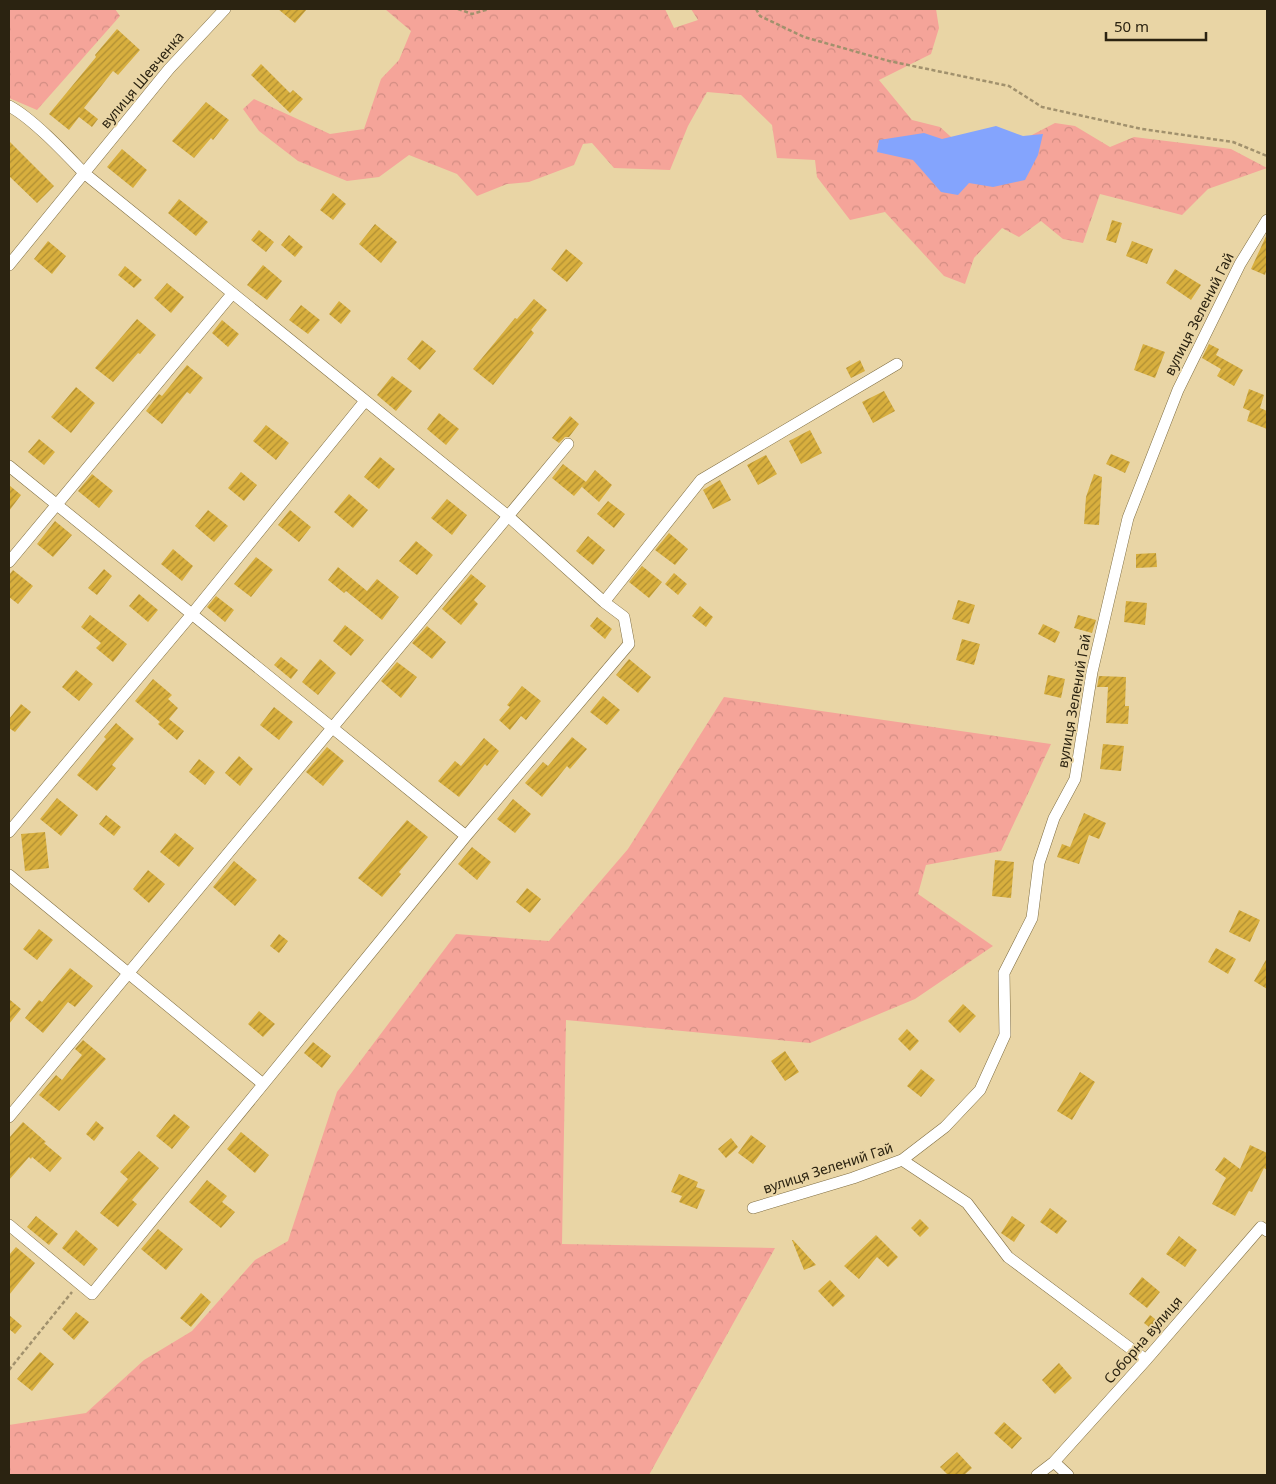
<svg xmlns="http://www.w3.org/2000/svg" width="1276" height="1484" viewBox="0 0 1276 1484" font-family="'Noto Sans',sans-serif">
<style>
.forest{fill:url(#forest-crowns)}
.water{fill:#84a4fd}
.building{fill:url(#building-hatch)}
.lines{fill:none;stroke-linecap:round;stroke-linejoin:round}
.street-casing{stroke:#7f6d41;stroke-width:12}
.path{stroke:#a1916d;stroke-width:2.5;stroke-dasharray:4 2.5;stroke-linecap:butt}
.street{stroke:#fff;stroke-width:11}
.labels{text-anchor:middle;stroke-width:4;stroke-linejoin:round;paint-order:stroke}
.street-label{font-size:14px;fill:#2b2311;stroke:#e9d5a5}
</style>
<defs>
<pattern id="forest-crowns" width="20" height="18" patternUnits="userSpaceOnUse" patternTransform="scale(1.25)"><rect width="20" height="18" fill="#f5a499"/><path d="M2 6a3 3 0 1 1 6 0M12 15a3 3 0 1 1 6 0" fill="none" stroke="#d28d83"/></pattern>
<pattern id="building-hatch" width="6" height="6" patternUnits="userSpaceOnUse" patternTransform="scale(1.25)"><rect width="6" height="6" fill="#d8af3e"/><path d="M-1 1l2-2M0 6l6-6M5 7l2-2" fill="none" stroke="#af8e33"/></pattern>
</defs>
<rect width="100%" height="100%" fill="#e9d5a5"/>
<!-- forest -->
<path class="forest" d="M9,9H115L120,16L37,110L9,98Z
M385,9H665L674,28L698,20L691,9H936L939,28L931,54L879,80L912,120L940,127L970,154L1005,149L1055,123L1075,126L1110,147L1134,137L1231,149L1267,168L1208,189L1182,215L1100,194L1083,243L1063,239L1041,221L1019,237L1002,228L974,258L965,284L944,276L885,212L850,220L817,177L815,160L777,158L772,125L741,95L707,92L688,126L670,170L614,168L592,143L583,144L574,165L529,182L507,184L477,196L457,174L409,155L379,177L347,181L298,161L259,131L243,109L254,99L330,134L364,129L381,79L399,60L411,31Z
M724,697L1051,744L1001,851L926,865L918,894L993,946L915,999L810,1043L566,1020L562,1244L775,1248L649,1475H9V1425L86,1413L144,1360L192,1331L255,1260L288,1241L337,1092L456,934L549,941L628,849Z"/>
<!-- water -->
<path class="water" d="M996,126L1023,136L1043,134L1038,155L1025,180L993,187L969,183L958,195L941,192L913,160L877,152L879,140L924,133L942,139Z"/>
<!-- building -->
<path class="building" d="M278,9H307L295,23Z
M117,29L140,50L118,75L113,71L84,108L98,119L92,127L79,117L69,130L49,114L96,57L95,55Z
M261,64L290,93L293,90L303,99L290,113L251,75Z
M206,102L229,120L213,140L211,138L194,158L172,141Z
M9,141L54,186L37,203L9,176Z
M122,149L147,170L133,188L107,167Z
M333,193L346,204L333,220L320,210Z
M179,199L208,222L196,236L168,213Z
M1112,220L1122,223L1116,243L1106,240Z
M375,224L397,242L381,263L359,244Z
M259,230L274,242L266,252L251,240Z
M1267,234V268L1265,275L1251,269Z
M289,235L303,247L295,257L281,245Z
M48,241L66,256L52,274L34,259Z
M1132,241L1153,249L1147,264L1126,256Z
M566,249L583,263L567,282L551,269Z
M263,265L282,281L267,300L247,285Z
M125,266L142,280L134,288L118,275Z
M1175,269L1201,285L1191,300L1166,283Z
M167,283L184,297L171,313L154,298Z
M534,299L547,310L531,330L534,333L493,385L473,369L515,318L517,319Z
M339,301L351,311L341,324L329,314Z
M301,305L320,320L308,334L289,320Z
M137,319L156,335L140,354L138,353L113,382L95,368Z
M222,320L239,334L228,347L212,333Z
M422,340L436,351L420,370L407,359Z
M1143,344L1165,352L1155,378L1134,370Z
M1209,344L1219,349L1216,355L1243,370L1234,386L1217,376L1221,369L1202,358Z
M860,360L865,371L851,378L846,368Z
M187,365L203,378L190,394L187,392L162,424L146,411L159,394L162,396Z
M392,376L412,391L396,411L377,395Z
M76,387L95,403L71,433L51,417Z
M1249,389L1264,395L1260,408L1267,411V429L1247,421L1250,411L1243,408Z
M884,391L895,411L873,423L862,402Z
M439,413L459,429L446,445L427,429Z
M570,416L579,424L569,437H565L559,443L552,438Z
M266,425L289,443L276,460L253,441Z
M810,430L822,453L801,464L789,441Z
M39,439L55,452L44,465L28,452Z
M1111,454L1130,462L1125,473L1106,464Z
M766,455L777,474L758,485L747,465Z
M380,457L395,469L379,489L364,477Z
M563,464L586,482L574,496L552,478Z
M595,470L612,485L599,502L582,487Z
M241,472L257,485L244,501L228,488Z
M92,474L113,491L99,508L78,491Z
M1094,474L1102,477L1099,525L1084,524L1086,497Z
M720,480L731,500L713,509L703,490Z
M9,485L21,495L9,511Z
M349,494L368,510L353,528L334,512Z
M447,499L467,515L452,535L431,518Z
M608,501L625,514L614,528L597,514Z
M208,510L228,526L214,542L195,526Z
M290,510L311,527L299,542L278,525Z
M55,521L72,535L53,557L37,544Z
M669,533L688,549L675,565L655,550Z
M588,536L605,550L593,565L576,551Z
M416,541L433,555L417,575L399,561Z
M173,549L193,566L182,581L161,564Z
M1156,553L1157,567L1136,568V554Z
M256,557L273,570L251,597L234,584Z
M642,566L662,582L649,598L629,582Z
M338,567L367,591L377,579L399,597L382,620L346,591L344,593L328,580Z
M104,569L112,576L97,595L88,588Z
M13,570L33,586L18,604L9,597V575Z
M674,573L687,584L678,595L665,584Z
M471,574L486,586L474,600L478,604L461,625L442,609Z
M139,594L158,610L148,622L129,606Z
M216,596L234,610L225,622L207,607Z
M958,600L975,605L969,624L952,619Z
M1126,601L1147,603L1145,625L1124,622Z
M700,606L713,617L706,627L692,616Z
M90,615L127,644L113,662L96,648L101,643L81,627Z
M1078,615L1096,620L1092,633L1074,628Z
M597,617L612,629L605,639L590,626Z
M1043,624L1060,632L1055,643L1038,634Z
M345,625L364,640L351,656L333,641Z
M427,626L446,642L432,659L412,643Z
M962,639L980,644L974,665L956,660Z
M281,657L298,670L291,679L274,665Z
M320,659L336,673L318,695L302,682Z
M629,659L651,677L638,693L616,675Z
M397,662L417,677L401,698L381,681Z
M76,670L93,684L79,701L62,687Z
M1048,675L1065,679L1061,698L1044,694Z
M1099,676L1126,677L1125,706H1129L1128,724L1106,723L1108,687H1097Z
M153,679L172,695L168,699L178,708L169,719L184,731L177,740L158,724L160,722L135,701Z
M522,686L541,701L526,720L521,716L510,730L499,720L510,707L507,705Z
M603,696L620,710L607,725L590,712Z
M21,704L31,712L15,732L9,728V719Z
M274,707L293,722L279,740L260,725Z
M116,723L134,739L112,765L116,768L97,791L77,775L106,739L104,737Z
M572,737L587,749L570,769L567,766L542,797L525,783L543,762L548,766Z
M484,738L499,751L487,766L485,764L459,797L438,781L455,761L461,766Z
M1103,744L1124,746L1121,771L1100,769Z
M327,747L344,761L323,786L306,772Z
M239,756L253,769L240,786L225,773Z
M199,759L215,772L205,785L189,772Z
M57,798L78,815L61,836L40,819Z
M513,799L531,814L515,833L497,819Z
M1084,813L1106,823L1099,839L1089,835L1079,864L1057,857L1062,844L1070,847Z
M106,815L121,827L114,836L99,824Z
M407,820L428,837L399,872L401,874L382,897L358,878Z
M45,832L49,868L25,871L21,834Z
M175,833L194,848L179,867L160,852Z
M472,847L491,862L477,880L458,864Z
M995,860L1014,862L1011,898L992,896Z
M234,861L257,880L235,906L213,887Z
M148,870L165,884L149,903L133,889Z
M527,888L541,899L530,913L516,902Z
M1239,910L1260,920L1250,942L1229,932Z
M39,929L53,940L37,960L23,949Z
M279,934L288,941L279,953L270,946Z
M1216,948L1236,959L1228,974L1208,962Z
M1267,958V989L1254,981Z
M70,968L93,986L75,1007L68,1002L43,1033L25,1018L39,1000L42,1002Z
M9,999L21,1009L9,1024Z
M963,1004L976,1016L960,1033L948,1021Z
M259,1011L275,1024L263,1037L248,1024Z
M907,1029L919,1041L910,1051L898,1039Z
M83,1040L106,1059L59,1111L39,1095L56,1075L62,1080L82,1055L75,1049Z
M313,1042L331,1056L322,1068L304,1053Z
M785,1051L799,1072L785,1081L771,1061Z
M921,1069L935,1080L921,1097L907,1086Z
M1080,1072L1095,1082L1072,1120L1057,1111Z
M174,1114L190,1127L172,1149L156,1136Z
M96,1121L104,1128L94,1141L86,1134Z
M23,1122L46,1142L44,1143L62,1158L50,1172L32,1157L31,1159L29,1157L9,1180V1138Z
M241,1132L269,1155L255,1173L227,1149Z
M751,1135L766,1146L753,1164L738,1153Z
M731,1138L738,1147L726,1158L718,1149Z
M1250,1145L1267,1153V1170L1264,1168L1252,1192L1249,1191L1235,1216L1212,1204L1226,1178L1215,1170L1224,1157L1240,1169Z
M139,1151L159,1168L132,1200L137,1204L118,1227L100,1213L128,1179L120,1172Z
M679,1174L698,1182L696,1187L705,1190L697,1209L679,1202L682,1196L671,1192Z
M207,1180L227,1196L222,1202L235,1212L221,1228L189,1202Z
M1050,1208L1067,1221L1057,1234L1040,1222Z
M36,1216L58,1234L49,1245L27,1227Z
M1012,1216L1025,1225L1014,1242L1001,1233Z
M920,1219L929,1228L920,1237L911,1228Z
M158,1229L183,1249L166,1270L141,1249Z
M76,1230L98,1249L84,1266L62,1248Z
M876,1235L898,1257L888,1267L877,1257L859,1279L844,1266Z
M1179,1236L1197,1250L1185,1267L1166,1254Z
M792,1240H793L816,1265L804,1270Z
M16,1247L35,1263L9,1295V1255Z
M1142,1277L1160,1292L1147,1308L1129,1294Z
M830,1280L845,1296L833,1307L818,1291Z
M201,1293L211,1302L191,1327L180,1318Z
M76,1312L89,1322L74,1340L62,1329Z
M9,1315L22,1326L15,1334L9,1329Z
M1150,1315L1164,1326L1158,1334L1144,1323Z
M40,1352L54,1364L32,1391L17,1379Z
M1059,1363L1072,1378L1055,1394L1042,1380Z
M1004,1422L1022,1438L1012,1449L994,1433Z
M957,1452L972,1468L964,1475H948L940,1467Z"/>
<g class="lines">
<defs>
<path id="street" d="M9,106C32,118 65,153 84,173L508,516L604,602L624,617L629,644L466,836L92,1294L9,1225
M9,265L169,69L225,9
M9,466L466,836
M9,562L232,294
M604,602L701,480L897,364
M9,832L192,614L365,401
M9,875L263,1084
M9,1117L568,444
M902,1160L967,1203L1008,1257L1146,1360
M753,1208L853,1178L902,1160L945,1127L980,1090L1005,1035L1004,973L1032,918L1039,863L1054,818L1075,779L1092,672L1128,518L1178,390L1240,264L1267,220
M1054,1462L1068,1475
M1037,1475L1054,1462L1146,1360L1261,1227L1267,1231"/>
</defs>
<!-- street casing -->
<use href="#street" class="street-casing"/>
<!-- path -->
<path class="path" d="M458,9L472,14L489,9
M756,9L760,16L804,37L889,61L1009,86L1042,107L1142,129L1233,142L1267,156
M9,1370L72,1292"/>
<!-- street -->
<use href="#street" class="street"/>
</g>
<g class="labels">
<!-- street labels -->
<g class="street-label">
<text transform="translate(142 80) rotate(-50)" y="5">вулиця Шевченка</text>
<text transform="translate(1199 314) rotate(-63)" y="5">вулиця Зелений Гай</text>
<text transform="translate(1074 701) rotate(-80)" y="5">вулиця Зелений Гай</text>
<text transform="translate(828 1168) rotate(-18)" y="5">вулиця Зелений Гай</text>
<text transform="translate(1143 1340) rotate(-49)" y="5">Соборна вулиця</text>
</g>
</g>
<!-- border -->
<rect width="1276" height="1484" fill="none" stroke="#2b2311" stroke-width="20"/>
<!-- scale -->
<path d="M1106 32v8h100v-8" fill="none" stroke="#2b2311" stroke-width="2.5"/>
<text x="1114" y="32" font-size="15" fill="#2b2311" stroke="#e9d5a5" stroke-width="4" paint-order="stroke">50 m</text>
</svg>
